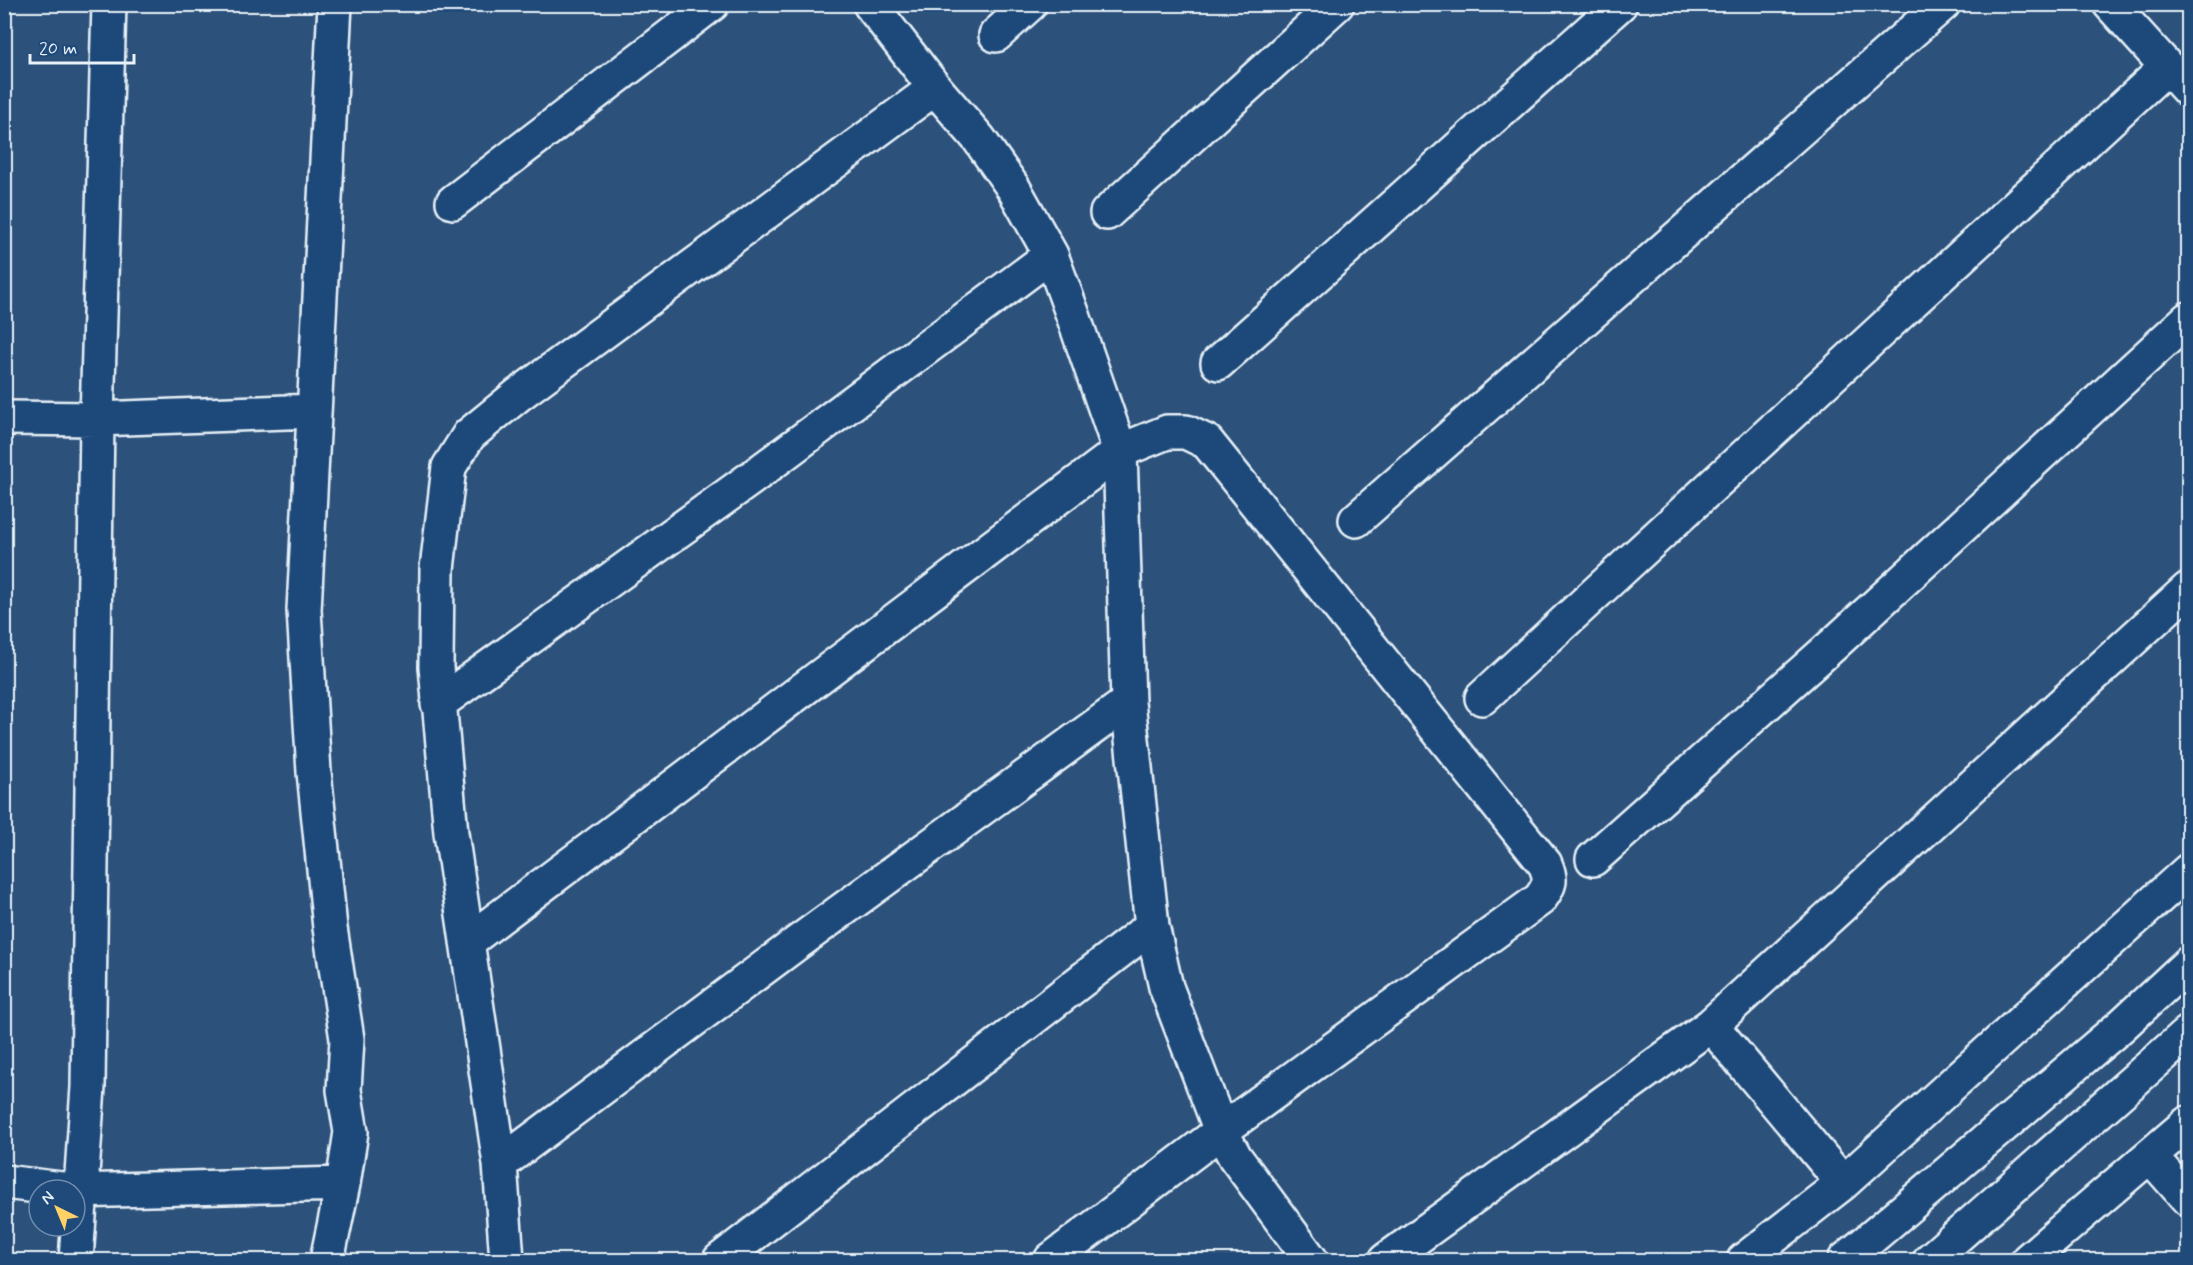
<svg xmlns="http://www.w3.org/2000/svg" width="2193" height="1265" viewBox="0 0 2193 1265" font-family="Mynerve,sans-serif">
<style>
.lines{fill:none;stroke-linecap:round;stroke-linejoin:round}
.minor-casing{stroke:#e8f1f8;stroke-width:38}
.minor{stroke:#1f4a7a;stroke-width:33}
</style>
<rect width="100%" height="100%" fill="#2c517b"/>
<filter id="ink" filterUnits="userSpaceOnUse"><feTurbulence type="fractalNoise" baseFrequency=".0167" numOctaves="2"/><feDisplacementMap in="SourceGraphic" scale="12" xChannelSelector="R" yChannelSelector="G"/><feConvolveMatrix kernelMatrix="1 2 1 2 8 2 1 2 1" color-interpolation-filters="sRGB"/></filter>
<g filter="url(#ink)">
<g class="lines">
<defs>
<path id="minor" d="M870,4L935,88L979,139L1014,189L1051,255L1074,318L1120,451L1128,702L1152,926L1166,987L1221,1131L1235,1157L1311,1260
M2110,4L2188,90
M996,35L1030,4
M453,202L712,4
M1107,213L1337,4
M1218,363L1620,4
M4,418L97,419L314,411
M1356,520L1943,4
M1482,698L2167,67
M438,704L750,479L1051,255
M1593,859L1834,644L2188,319
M467,942L1120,451L1167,432H1186L1207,442L1545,864C1552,880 1550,885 1540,899L1221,1131L1051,1260
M1711,1025L1843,1183
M2151,1157L2188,1199
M500,1164L797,943L1128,702
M4,1182L70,1190
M75,1191L343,1184
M76,1260L88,1087L97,419L109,4
M327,1260L343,1184L351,1132L344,1090L347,1039L330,928L314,772L304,610L335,4
M507,1260L500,1164L451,833L436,667L437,569L449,467L469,435L518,395L935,88
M720,1260L1152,926
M1386,1260L1711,1025L2188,589
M1744,1260L1843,1183L2188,871
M1845,1260L2121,1026L2188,964
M1930,1260L2188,1033
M2028,1260L2188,1123"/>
</defs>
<!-- minor casing -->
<use href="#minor" class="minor-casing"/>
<!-- minor -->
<use href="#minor" class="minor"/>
</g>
</g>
<!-- margin -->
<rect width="2193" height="1265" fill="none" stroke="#1f4a7a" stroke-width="24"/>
<rect x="12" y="12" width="2169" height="1241" fill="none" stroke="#e8f1f8" stroke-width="2" filter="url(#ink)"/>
<!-- north arrow -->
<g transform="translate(57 1208) rotate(317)"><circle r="28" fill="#1f4a7a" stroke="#6f8dac" stroke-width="1.5"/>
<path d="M0-4.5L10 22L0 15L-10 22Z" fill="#ffd166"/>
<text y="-9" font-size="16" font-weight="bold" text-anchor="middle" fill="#e8f1f8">N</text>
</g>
<!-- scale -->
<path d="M30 54v9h104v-9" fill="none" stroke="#e8f1f8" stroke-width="3"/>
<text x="39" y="54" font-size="18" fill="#e8f1f8" stroke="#1f4a7a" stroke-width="4.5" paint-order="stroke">20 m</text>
</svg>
